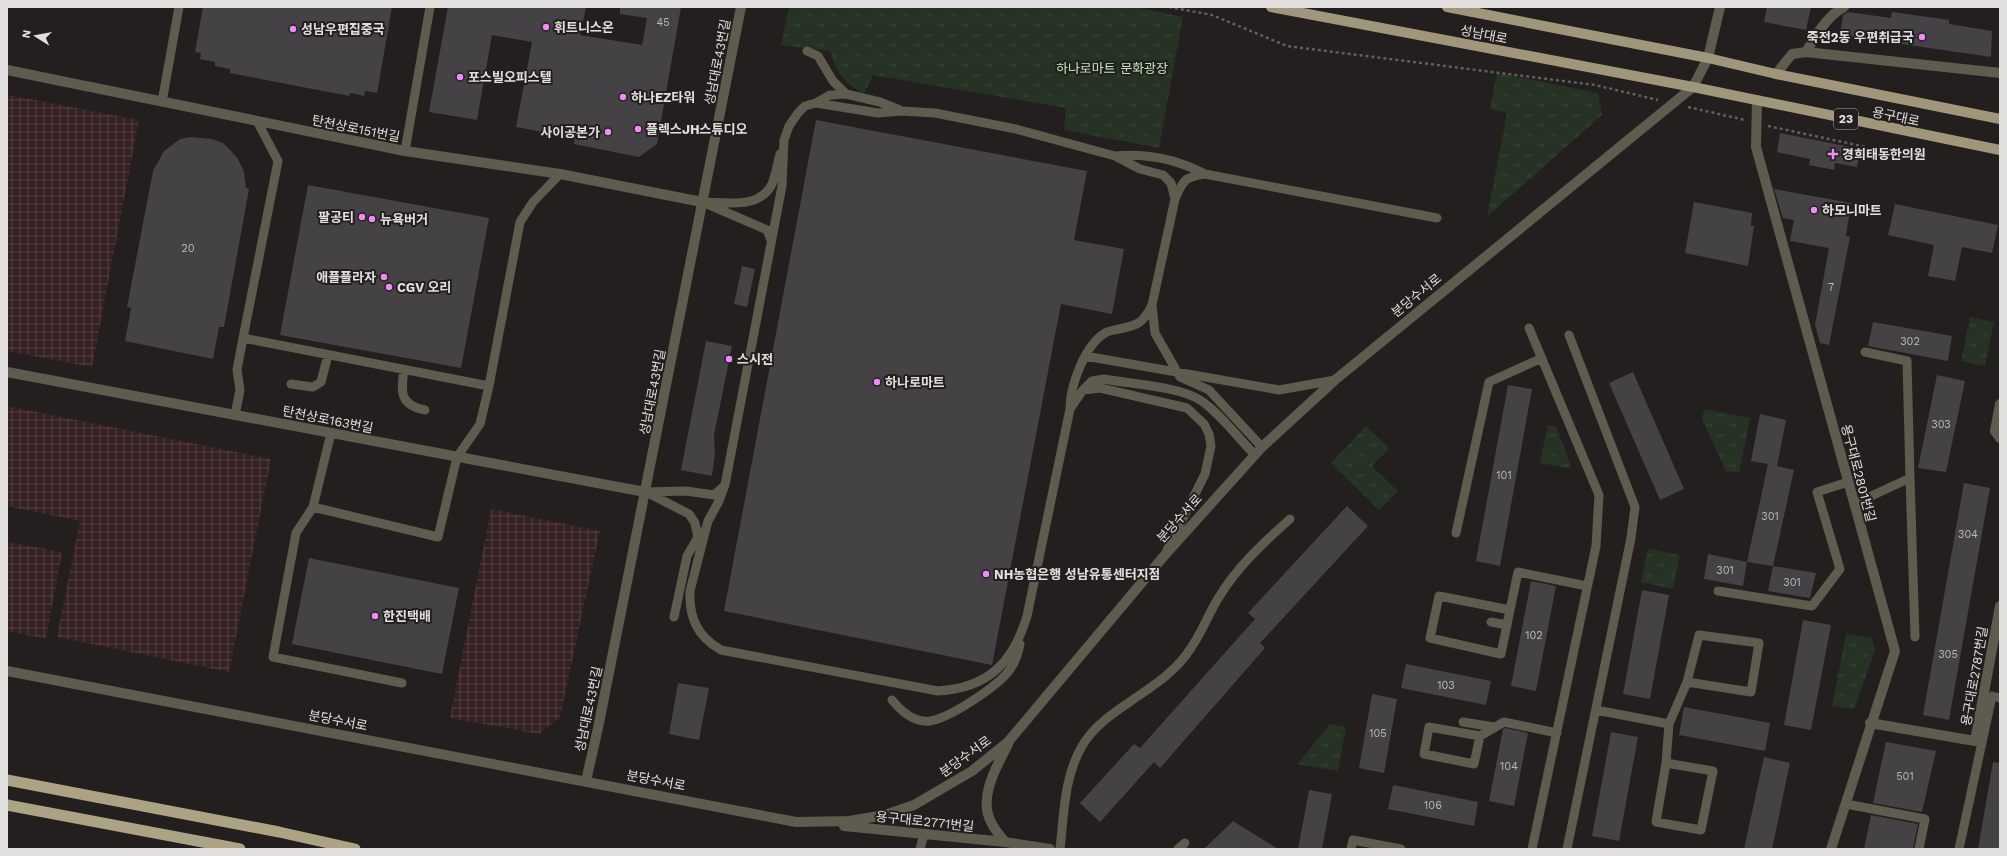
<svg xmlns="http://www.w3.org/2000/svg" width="2007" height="856" viewBox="0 0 2007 856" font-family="'Work Sans','Noto Sans KR',sans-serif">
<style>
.industrial{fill:url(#industrial-grid)}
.park{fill:url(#park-tufts)}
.building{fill:#444245}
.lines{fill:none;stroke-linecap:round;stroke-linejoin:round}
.path{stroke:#615e5d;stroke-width:2.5;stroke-dasharray:3 3;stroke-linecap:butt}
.service{stroke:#5f5b4e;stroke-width:9}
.minor{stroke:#5f5b4e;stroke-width:10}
.tertiary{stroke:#5f5b4e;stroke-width:10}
.primary{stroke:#9f967b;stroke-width:10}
.trunk{stroke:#aca284;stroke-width:11}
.poi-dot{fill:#ef8bf7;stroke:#231f1e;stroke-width:1.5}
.labels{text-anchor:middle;stroke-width:4;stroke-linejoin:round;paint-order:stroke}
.number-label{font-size:11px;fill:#bab8b8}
.shield{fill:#231f1e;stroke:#a8a5a4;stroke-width:1}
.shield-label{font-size:12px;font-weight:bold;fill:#e1dfde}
.poi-label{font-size:13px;font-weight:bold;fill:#e1dfde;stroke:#231f1e;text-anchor:start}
.street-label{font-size:13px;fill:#e1dfde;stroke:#231f1e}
.park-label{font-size:13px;fill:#c1e6b5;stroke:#231f1e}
</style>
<defs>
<pattern id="industrial-grid" width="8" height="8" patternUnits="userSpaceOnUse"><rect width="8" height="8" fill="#352122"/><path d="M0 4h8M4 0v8" fill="none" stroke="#524142"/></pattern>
<pattern id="park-tufts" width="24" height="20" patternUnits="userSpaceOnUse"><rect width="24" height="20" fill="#263223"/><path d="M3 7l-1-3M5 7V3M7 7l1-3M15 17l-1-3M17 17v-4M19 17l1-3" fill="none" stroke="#3b4638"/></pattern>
</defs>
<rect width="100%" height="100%" fill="#231f1e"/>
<!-- industrial -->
<path class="industrial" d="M9,95L139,120L92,367L7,351V96Z
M7,406L271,459L229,672L57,637L80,521L7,506Z
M491,509L600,531L560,717L539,734L450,718Z
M7,542L62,552L46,639L7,631Z"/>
<!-- park -->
<path class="park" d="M789,7H1136L1183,17L1159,148L1064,130L1066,108L873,75L864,94C843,82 837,73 830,51L781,45Z
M1497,73L1598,93L1602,115L1487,217L1507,113L1490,109Z
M1970,317L1994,322L1985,366L1961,361Z
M1704,409L1750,418L1739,473L1726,471L1702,419Z
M1548,425L1556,426L1572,469L1540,463Z
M1366,426L1389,448L1372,466L1398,491L1379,510L1331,463Z
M1648,549L1680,555L1673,589L1641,582Z
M1846,634L1872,638L1875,650L1854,709L1832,706Z
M1330,724L1346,727L1338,771L1297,764Z"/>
<!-- building -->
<path class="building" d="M203,7H392L377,93L365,91L364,96L350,93L349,96L230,73V69L215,66V62L200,59L201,53L195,52Z
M448,7H586L580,35L642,45L647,18L620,14V7H681L657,144L639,157L574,144L575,138L516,127L532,42L492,35L477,120L429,112Z
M1767,7H1811L1806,30L1764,22Z
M1848,12L1891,18L1892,12L1949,20V24L1992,31L1991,57L1840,35L1843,15Z
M816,120L1087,171L1074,240L1124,249L1112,314L1061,304L992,665L724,611Z
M1780,133L1860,149L1857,167L1835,163L1834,170L1809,165L1810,159L1777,152Z
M190,137L212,139L223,143L231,151L238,159L244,172L246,188L249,189L224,327H219L213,359L125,341L131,308L127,307L153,171L164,151L180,139Z
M308,185L489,218L461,368L280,335Z
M1774,189L1851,203L1846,236L1850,237L1829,345L1820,343L1815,325L1829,248L1790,241L1794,220L1783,218Z
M1694,202L1752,213L1751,226H1754L1748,266L1685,253Z
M1895,204L1998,225L1992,253L1962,247L1955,281L1928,276L1934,245L1888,235Z
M742,266L755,269L747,307L734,304Z
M1873,322L1952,336L1948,361L1868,346Z
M706,341L732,346L714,435L715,454L712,476L681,470Z
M1633,372L1684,489L1660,500L1609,383Z
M1937,375L1965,381L1946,472L1918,468Z
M1508,385L1532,389L1500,566L1476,561Z
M1760,414L1786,420L1777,466L1773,465L1794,470L1773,566L1747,562L1768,464L1751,461Z
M1964,483L1990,488L1949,720L1923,715Z
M1347,506L1368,526L1260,643L1265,648L1160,768L1154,762L1100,822L1080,803L1134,744L1140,748L1255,619L1248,613Z
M1708,554L1747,562L1743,586L1704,579Z
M309,558L459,588L442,674L292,644Z
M1773,566L1816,573L1810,598L1768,591Z
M1531,581L1556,586L1536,691L1511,686Z
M1642,590L1669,595L1650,699L1623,694Z
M1803,620L1831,625L1811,730L1784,725Z
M1406,664L1491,681L1486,705L1401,688Z
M678,683L709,688L699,740L669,734Z
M1372,694L1397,699L1384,773L1359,768Z
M1684,707L1770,723L1765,751L1679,735Z
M1505,728L1528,733L1514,806L1489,801L1503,729Z
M1611,732L1638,737L1619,841L1592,836Z
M1886,742L1936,751L1922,812L1873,803Z
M1764,757L1790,763L1772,849H1744Z
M1993,762L2000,763V849H1978Z
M1393,785L1478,802L1474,826L1388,809Z
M1309,790L1332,794L1322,849H1298Z
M1871,815L1918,824L1913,849H1864Z
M1233,821L1278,849H1204Z"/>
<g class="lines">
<!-- path -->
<path class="path" d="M1169,7L1212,15L1287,46L1595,85L1658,100
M1688,107L1745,120
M1768,126L1866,147"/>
<!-- service -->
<path class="service" d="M807,51L818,56L833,81L846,94L880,102L900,110
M162,102L179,7
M816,103L830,95L846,94
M257,121L278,161L243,338L489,386L480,424L457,457L438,537L313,507L331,433
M405,151L430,7
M1115,156C1147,153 1176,159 1205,174L1437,218
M1175,199C1183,181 1184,177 1205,174
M702,202C726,202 759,210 772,184C776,175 777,164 780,154
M707,204L767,230L771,240
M1152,305C1143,323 1139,325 1119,329C1116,330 1111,330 1107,332C1085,343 1070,386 1070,409L1027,616C1013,663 988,688 938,691L721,650C697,636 689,618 690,591L708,521L719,501L725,485L782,186L784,140L789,126L798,113L805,106L816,103L878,113L901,111L935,113L1016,129L1115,156L1140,169L1163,175L1171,183L1175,199L1152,305L1155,333L1180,377L1209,390L1262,447
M1529,328L1599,495L1596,546L1532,849
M1085,356L1279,390L1335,380
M404,370C401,391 399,405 425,410
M291,384L313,387L321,382L328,355
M489,386L520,222L533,202L560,174
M1083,390L1092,381L1104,379C1130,384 1178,386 1200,400C1219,412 1238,438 1254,454
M1070,409L1083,390L1100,388L1187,408L1204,424L1209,434L1211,446L1205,474L1167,550
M235,415L240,390L237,370L243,338
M1910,478L1915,637
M645,492L686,491L714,495L724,486
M648,493L689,514L695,523L698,538
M1854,504L1910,478L1907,361L1865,352
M313,507L296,533L273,657L402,683
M1456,533L1489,382L1542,358
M1718,591L1812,606L1840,569L1817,492L1848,482
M1510,610L1501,654L1430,638L1439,596L1510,610L1518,572L1587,586
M674,617L687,556L701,532
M1491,622L1507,625
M892,700C901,711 914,723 930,721C950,718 996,687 1008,672C1015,664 1018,654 1020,644
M1596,710L1669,724L1666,763L1713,771L1701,830L1656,822L1666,763
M1463,722L1494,727
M1669,724L1687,682L1699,635L1759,643L1751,692L1687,682
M1480,736L1474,764L1424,754L1429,727L1480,736L1504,722L1557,733
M1846,804L1925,819L1919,849
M920,849L924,834
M1060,849C1064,814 1064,777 1082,746C1093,727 1113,713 1131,701C1151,687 1171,675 1186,655C1201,636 1207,616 1219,597C1237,567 1264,542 1290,519
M1178,849L1185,843
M1351,849L1353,840L1401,849
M1567,849L1631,538L1635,507L1569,335
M1959,849L1992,696L2000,698"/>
<!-- minor -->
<path class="minor" d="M1806,52C1816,35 1827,16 1844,7
M1776,74L1792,54L1806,52L2000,73
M2000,404L1995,431L2000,438
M1870,723L1975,741L2000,606"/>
<!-- tertiary -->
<path class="tertiary" d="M7,70L405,151L560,174L702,202
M1757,100L1756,147L1895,651L1831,849
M7,372L645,492
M7,671L796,822L849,821L885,815L914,805L972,771L1008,742L1164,556L1262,447L1335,380L1693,87L1708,58L1720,7
M586,781L598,728L741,7
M844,826L1005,842L1050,849
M1005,842C1000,836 994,829 991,822C978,797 997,766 1008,744"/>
<!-- primary -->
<path class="primary" d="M1271,7L1693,87L2000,150
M1447,7L1708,58L1776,74L2000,119"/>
<!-- trunk -->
<path class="trunk" d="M7,780L279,832L355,849
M7,805L240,849"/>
</g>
<!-- markers -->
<g class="poi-dot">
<circle cx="546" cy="27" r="4"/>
<circle cx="293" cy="29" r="4"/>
<circle cx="1922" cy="37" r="4"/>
<circle cx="460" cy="77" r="4"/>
<circle cx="623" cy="97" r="4"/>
<circle cx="638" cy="129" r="4"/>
<circle cx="608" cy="132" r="4"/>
<path d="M1831 148h4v4h4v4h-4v4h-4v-4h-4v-4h4z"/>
<circle cx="1814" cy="210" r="4"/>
<circle cx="362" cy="217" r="4"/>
<circle cx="372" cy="219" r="4"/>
<circle cx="384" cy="277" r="4"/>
<circle cx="389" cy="287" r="4"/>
<circle cx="729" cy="359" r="4"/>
<circle cx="877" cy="382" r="4"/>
<circle cx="986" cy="574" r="4"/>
<circle cx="375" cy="616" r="4"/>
</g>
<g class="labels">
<!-- number labels -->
<g class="number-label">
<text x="663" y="26">45</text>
<text x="188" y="252">20</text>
<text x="1831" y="291">7</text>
<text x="1910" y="345">302</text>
<text x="1941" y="428">303</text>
<text x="1504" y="479">101</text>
<text x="1770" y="520">301</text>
<text x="1968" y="538">304</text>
<text x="1725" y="574">301</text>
<text x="1792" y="586">301</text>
<text x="1534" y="639">102</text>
<text x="1948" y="658">305</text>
<text x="1446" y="689">103</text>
<text x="1378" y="737">105</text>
<text x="1509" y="770">104</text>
<text x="1905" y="780">501</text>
<text x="1433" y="809">106</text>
</g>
<!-- shield labels -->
<rect class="shield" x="1834" y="109" width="24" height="20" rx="3"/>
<g class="shield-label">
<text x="1846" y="123">23</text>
</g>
<!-- poi labels -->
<g class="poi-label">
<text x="554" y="32">휘트니스온</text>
<text x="301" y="34">성남우편집중국</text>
<text x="1914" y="42" text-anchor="end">죽전2동 우편취급국</text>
<text x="468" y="82">포스빌오피스텔</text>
<text x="631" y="102">하나EZ타워</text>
<text x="646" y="134">플렉스JH스튜디오</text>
<text x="600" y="137" text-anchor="end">사이공본가</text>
<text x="1842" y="159">경희태동한의원</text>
<text x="1822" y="215">하모니마트</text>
<text x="354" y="222" text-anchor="end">팔공티</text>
<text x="380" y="224">뉴욕버거</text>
<text x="376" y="282" text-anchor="end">애플플라자</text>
<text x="397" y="292">CGV 오리</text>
<text x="737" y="364">스시전</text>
<text x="885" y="387">하나로마트</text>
<text x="994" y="579">NH농협은행 성남유통센터지점</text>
<text x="383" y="621">한진택배</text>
</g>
<!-- street labels -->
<g class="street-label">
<text transform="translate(1484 34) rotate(11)" y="5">성남대로</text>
<text transform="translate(717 62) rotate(-79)" y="5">성남대로43번길</text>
<text transform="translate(1896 116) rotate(12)" y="5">용구대로</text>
<text transform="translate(356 128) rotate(11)" y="5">탄천상로151번길</text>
<text transform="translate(1416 295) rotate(-39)" y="5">분당수서로</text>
<text transform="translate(652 392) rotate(-79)" y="5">성남대로43번길</text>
<text transform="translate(328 419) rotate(11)" y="5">탄천상로163번길</text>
<text transform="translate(1859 473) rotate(75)" y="5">용구대로2801번길</text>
<text transform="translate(1179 518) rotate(-48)" y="5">분당수서로</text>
<text transform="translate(1974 676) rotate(-80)" y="5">용구대로2787번길</text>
<text transform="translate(588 709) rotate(-78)" y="5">성남대로43번길</text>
<text transform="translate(338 720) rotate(11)" y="5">분당수서로</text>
<text transform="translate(965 756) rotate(-36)" y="5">분당수서로</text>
<text transform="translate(656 780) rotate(11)" y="5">분당수서로</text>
<text transform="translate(925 821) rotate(6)" y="5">용구대로2771번길</text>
</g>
<!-- park labels -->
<g class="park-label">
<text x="1112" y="73">하나로마트 문화광장</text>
</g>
</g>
<!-- border -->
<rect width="2007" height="856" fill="none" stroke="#e1dfde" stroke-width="16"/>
<!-- north arrow -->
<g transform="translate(36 36) rotate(281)" stroke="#231f1e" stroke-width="3" paint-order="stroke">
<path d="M0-3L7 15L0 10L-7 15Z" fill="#e1dfde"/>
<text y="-6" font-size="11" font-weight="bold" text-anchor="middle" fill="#e1dfde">N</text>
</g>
</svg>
